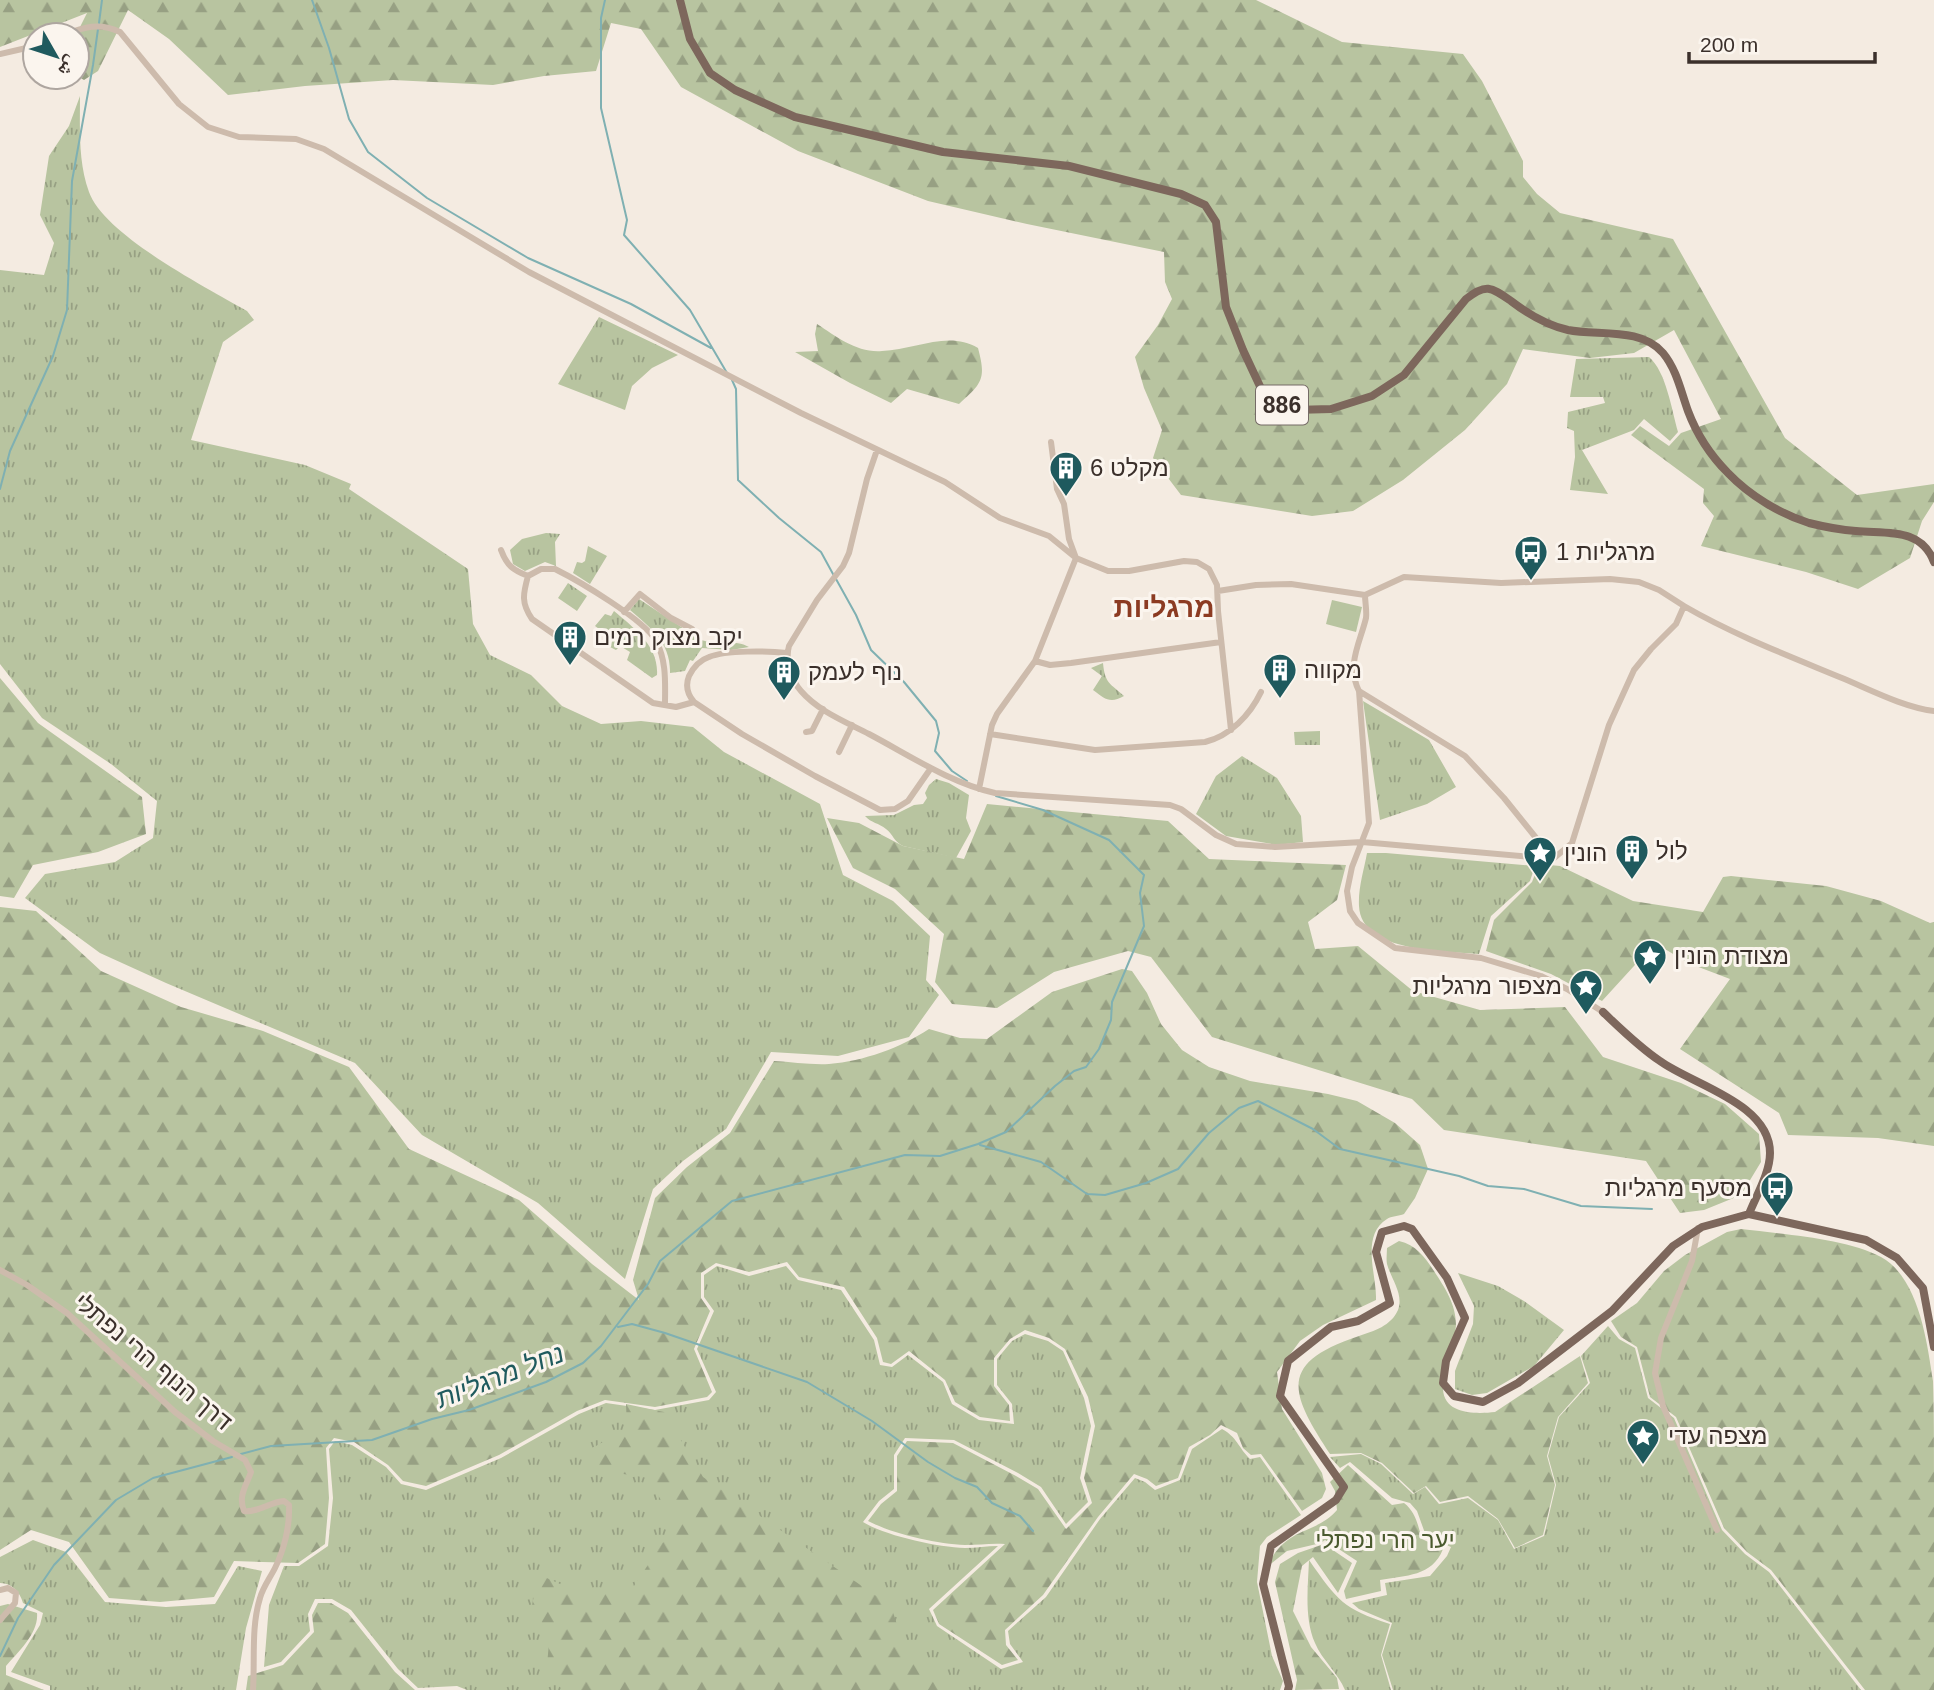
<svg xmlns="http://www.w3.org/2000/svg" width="1934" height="1690" viewBox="0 0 1934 1690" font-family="Helvetica,'Noto Naskh Arabic',Heebo,sans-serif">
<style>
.grass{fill:url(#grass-tufts)}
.forest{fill:url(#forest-firs)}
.garden{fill:#b8c4a0}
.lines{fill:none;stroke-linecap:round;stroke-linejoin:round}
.stream{stroke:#7fb0b2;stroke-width:2}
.minor{stroke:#cdbbac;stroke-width:6}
.major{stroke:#7d675c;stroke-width:8}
.labels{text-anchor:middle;stroke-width:6;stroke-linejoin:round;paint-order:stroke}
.shield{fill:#fbf5ee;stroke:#756b66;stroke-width:2}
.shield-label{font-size:23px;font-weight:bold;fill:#3b302b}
.poi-label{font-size:24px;fill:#3b302b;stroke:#fbf5ee;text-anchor:start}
.street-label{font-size:24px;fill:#3b302b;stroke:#fbf5ee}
.park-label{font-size:24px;fill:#4a5a2e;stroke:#fbf5ee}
.water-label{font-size:26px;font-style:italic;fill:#1f5a5e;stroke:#fbf5ee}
.quarter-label{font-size:28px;font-weight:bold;fill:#8c3b22;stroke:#fbf5ee}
</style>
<defs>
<pattern id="grass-tufts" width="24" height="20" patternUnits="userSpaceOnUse" patternTransform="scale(1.75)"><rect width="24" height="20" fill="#b8c4a0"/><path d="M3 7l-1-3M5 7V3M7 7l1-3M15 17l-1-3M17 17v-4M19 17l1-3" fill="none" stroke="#97a083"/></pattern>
<pattern id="forest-firs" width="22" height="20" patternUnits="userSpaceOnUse" patternTransform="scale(1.75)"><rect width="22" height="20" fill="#b8c4a0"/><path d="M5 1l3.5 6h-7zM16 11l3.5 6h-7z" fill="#97a083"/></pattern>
</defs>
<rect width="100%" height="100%" fill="#f4ebe1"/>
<!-- grass -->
<path class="grass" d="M80,96C80,129 78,161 89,192C104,235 207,288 247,311L254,320L223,342L191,440L305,465L351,484L349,489L468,569L473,624L490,655L531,675L562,706L601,724L641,721L693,727L724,752L820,804L843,875L893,901L930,936L926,980L939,995L909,1037L838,1056L771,1052L726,1129L683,1161L653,1189L625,1279L538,1203L422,1135L355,1063L166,983L100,953L25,898L45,874L115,862L153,838L157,801L111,764L42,718L0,664V270L44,275L54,243L40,215L49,156L69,126Z
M599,317L678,355L652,368L632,386L625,410L558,384Z
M1649,357C1666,371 1672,411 1678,432L1670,441L1644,419L1634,430L1582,450L1608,494L1570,490L1575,457L1574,431L1567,428L1568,412L1605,403L1603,397H1570L1576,359Z
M546,533L560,534L555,542L556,566L545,562L525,571L513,564L510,550L522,539Z
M588,546L607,556L590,584L573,573L577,562L582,563L585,561Z
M568,583L587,596L577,611L558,598Z
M639,599L701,640C717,645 735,639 749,647L731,650L702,648L693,661L690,660L685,671L670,673C671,643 651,628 630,610Z
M614,611C634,628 659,646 657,675L652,678L627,660L630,652L620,646L616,650L610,647L613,639L595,626L605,614L611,616Z
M1103,663C1105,684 1110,683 1124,696C1110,704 1105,699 1093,690L1102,676L1091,668Z
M1363,701L1429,740L1456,787L1427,804L1380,820Z
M1320,731V745H1295L1294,732Z
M1242,756L1277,778L1301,816L1303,842L1277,845L1226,836L1196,814L1216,776Z
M936,779L949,783L969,795L966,818L971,831L956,858L903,846C894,842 893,834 886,829C879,823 871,823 865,816L894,815L914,805L923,804L927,798L925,793L929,785Z
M1367,853H1386L1535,866L1530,881L1491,916L1479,954C1446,951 1361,953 1359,906C1358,888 1364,870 1367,853Z
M717,1266L749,1276L786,1266L798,1280L841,1290L874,1340L880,1365L892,1367L908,1355L943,1382L952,1404L979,1420L1014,1424L1012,1404L997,1385V1359L1012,1341L1025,1334L1048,1341L1063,1351L1084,1398L1091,1426L1080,1478L1088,1502L1066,1524L1041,1487L1018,1473L954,1440L905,1438L894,1455V1489L879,1501L863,1522C886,1536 937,1547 965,1548C976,1548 987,1546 998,1546L929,1609L937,1626L1001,1669L1023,1662L1010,1644L1008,1631L1046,1597L1100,1519L1135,1478L1145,1482L1155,1490L1180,1480L1192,1449L1222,1429C1237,1437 1238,1447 1250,1459L1260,1457L1301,1515L1267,1537L1260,1546L1257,1582L1272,1656L1283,1681L1280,1690H467L457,1686L418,1688L398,1669L351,1610L332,1599H315L308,1614L310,1631L281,1662L264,1667L269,1605L284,1566H299L328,1546L333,1498L329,1449L335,1441L352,1445L386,1467L401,1484L426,1490L501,1458L579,1414L606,1403L655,1410L709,1400L716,1392L697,1349L714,1311L704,1297V1275Z
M1458,1273L1498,1286L1524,1301L1564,1330L1534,1366L1487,1393L1472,1395L1455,1389V1371L1473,1324L1474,1306Z
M1608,1326L1619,1339L1635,1348L1648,1398L1674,1418L1722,1530L1745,1554L1769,1572L1861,1690H1393L1382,1655L1392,1623L1359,1609L1352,1603L1387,1595L1385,1583L1430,1576L1447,1556L1451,1547L1426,1536L1417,1511L1410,1503L1392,1498L1350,1462L1340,1468L1330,1457L1361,1454L1381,1464L1413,1494L1425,1487L1439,1504L1468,1498L1498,1520L1514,1549L1544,1536L1556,1485L1548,1456L1559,1417L1590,1383L1581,1356Z
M33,1540L66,1552L105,1602L166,1607L215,1604L238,1566L262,1571L246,1628L236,1690H50V1686L11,1672L40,1625L43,1613L23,1603C20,1592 12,1583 0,1583V1557Z
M1309,1560C1337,1600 1343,1609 1390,1624L1381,1655L1391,1690H1345C1338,1673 1322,1660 1315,1643C1304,1618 1308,1587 1309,1560Z"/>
<!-- forest -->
<path class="forest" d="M0,0H1256L1342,42L1463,54L1482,81L1523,161V177L1537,194L1560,213L1673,239L1785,438L1857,495L1934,484V502L1922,521L1910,558L1858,589L1806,572L1701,546L1714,516L1703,503L1704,489L1631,435L1640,426L1669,446L1681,433L1721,419L1674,330L1634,353L1590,358L1523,349L1507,384L1465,430L1403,480L1353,511L1312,516L1181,495L1153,458L1162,430L1144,388L1135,357L1158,325L1172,299L1165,282L1164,252L1027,224L928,201L798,151L681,87L641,29L611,23L596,71L544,76L493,85L393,80L305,86L228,95L169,39L128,10L98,71L84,80L77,76L76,35L87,13L0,47Z
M817,324C837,337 857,353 882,351C915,350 948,330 978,348C986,378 983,383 959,404L907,389L891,403L850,383L795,352L818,351L815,334Z
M0,678L38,723L142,797L146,834L98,852L33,865L14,898L0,896Z
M987,804L1168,821L1209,859L1346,865L1337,900L1308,922L1315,949L1358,946L1413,991L1480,1010L1565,1007L1603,1057L1681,1083L1725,1104L1759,1134L1761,1162L1741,1195L1704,1210L1680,1213L1646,1161L1444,1130L1412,1099L1212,1037L1151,957L1128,951L1054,972L997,1008L952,1004L935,982L944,934L895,889L853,868L827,818L859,823L903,846L964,859Z
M1539,864L1560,866L1633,901L1703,912L1723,877L1731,876L1826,886L1881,901L1930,923L1934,922V1146L1878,1138L1788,1135L1779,1113L1680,1049L1730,979L1688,963L1655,943L1602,1001L1551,974L1486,951L1494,920L1532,882Z
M0,907L36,911L101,971L181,1007L263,1031L349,1067L409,1149L519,1200L592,1264L639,1300L633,1280L655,1198L687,1167L730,1133L774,1061C792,1062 811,1065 829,1064C864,1061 900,1048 929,1029L960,1038L987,1039L1052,992L1122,969L1132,971L1147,993L1161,1024L1182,1050L1209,1067L1250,1081L1328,1094L1357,1101L1395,1123L1420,1145L1428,1169L1415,1198L1404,1214C1399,1216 1391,1216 1387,1219C1360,1236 1377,1275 1376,1300L1323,1325L1300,1341L1277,1372L1282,1409L1322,1473L1326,1489L1322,1498L1302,1511L1261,1454L1251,1455L1243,1448L1237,1433L1221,1425L1210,1435L1189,1447L1178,1478L1156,1486L1147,1479L1134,1474L1098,1517L1043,1595L1005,1630L1006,1645L1018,1660L1002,1665L939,1624L933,1610L1005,1544C991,1543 979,1545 965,1545C937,1544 893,1534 868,1521L881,1504L897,1491V1456L907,1441L953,1443L1016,1476L1038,1489L1066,1529L1092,1503L1084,1478L1095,1426L1088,1397L1065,1349L1049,1338L1025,1330L1010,1339L994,1358V1386L1009,1405L1010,1421L980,1417L955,1402L945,1380L909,1351L891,1364L883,1362L877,1338L844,1287L799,1277L787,1262L749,1272L716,1263L701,1273V1298L710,1311L694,1349L712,1392L707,1397L655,1407L605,1400L577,1411L499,1455L426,1486L403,1481L388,1465L354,1442L334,1438L326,1448L329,1498L325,1544L298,1563L234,1561L214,1597L160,1602L109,1598L69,1542L31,1530L0,1550Z
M1741,1229C1781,1234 1846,1238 1881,1257C1919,1278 1927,1342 1933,1381C1934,1410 1934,1447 1934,1477C1934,1548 1934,1619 1934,1690H1865L1771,1570L1747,1552L1724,1528L1676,1417L1650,1397L1637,1347L1621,1337L1611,1321L1637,1303L1664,1271L1685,1255L1727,1232Z
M1399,1241C1416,1245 1424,1256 1434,1271C1445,1288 1456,1304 1456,1325C1455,1346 1442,1368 1443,1389C1444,1415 1477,1414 1495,1412L1580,1356L1588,1383L1558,1417L1547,1456L1555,1485L1543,1535L1515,1548L1498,1519L1468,1496L1440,1502L1426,1486L1414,1493L1382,1463L1361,1453L1330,1454C1290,1393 1277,1363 1359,1336C1374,1331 1391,1326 1398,1310C1404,1294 1391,1279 1387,1264C1386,1259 1387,1253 1387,1248Z
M626,1404L664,1412L703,1477L891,1606L902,1640L924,1666L956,1690H562L547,1665L550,1632L531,1611L538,1574L571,1589H632L675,1524L648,1478L599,1470L589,1450L627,1428Z
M1348,1465L1392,1505L1404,1503C1416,1512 1418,1526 1422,1539L1443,1549C1432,1577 1406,1575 1380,1580L1381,1591L1346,1599L1344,1591L1357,1561L1325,1540L1321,1543L1287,1551L1268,1566C1285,1526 1316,1535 1337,1510L1335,1491L1330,1482Z
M1324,1544L1352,1563L1338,1593L1313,1557L1302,1566L1293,1611L1311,1647L1337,1678L1339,1689L1295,1690L1297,1680L1275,1582L1280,1564L1298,1553Z
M318,1603H331L348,1613L395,1672L415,1690H246L248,1676L283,1665L314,1632L312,1615Z
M8,1604L37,1613C39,1633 18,1652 6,1666V1675L44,1690H0V1606Z"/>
<!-- garden -->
<path class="garden" d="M1332,600L1362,607L1356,632L1326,624Z"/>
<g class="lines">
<!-- stream -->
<path class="stream" d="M312,0L329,48L349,119L368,152L427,198L528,258L631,304L711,348
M605,0L601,18V108L627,220L624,235L690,310L727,373
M99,23L102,0
M732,380L736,389L738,480L779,518L821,552L833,574
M0,489L10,451L53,356L67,310L72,181L93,65L98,29
M836,579L856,615L871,650L904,682L936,721L939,733L935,751L952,771L967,781
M980,1145L1041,1162L1087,1194L1105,1195L1146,1183L1178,1169L1209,1133L1239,1108L1258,1101L1313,1129L1340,1149L1459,1176L1488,1186L1524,1189L1581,1206L1652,1209
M618,1327L632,1324L665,1333L807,1382L872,1421L928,1462L955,1478L977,1487L992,1503L1020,1516L1033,1531
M241,1454L271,1446L372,1440L432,1419L469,1410L546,1382L583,1363L601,1346L648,1284L660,1261L732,1201L905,1155L940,1156L978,1144L1006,1132L1055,1086L1074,1071L1086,1067L1099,1049L1111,1020L1112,1002L1144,926L1140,893L1144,875L1109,840L1043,810L996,796
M0,1656L18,1618L54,1565L116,1500L153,1478L232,1457"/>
<!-- minor -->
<path class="minor" d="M63,35C84,27 99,22 120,32L179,104L208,127L239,137L296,139L324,149L529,272L801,413L945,482L1000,518L1049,536L1076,558L1108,571H1129L1184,561L1197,562L1209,569L1217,585L1218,611L1231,730
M0,54L35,46
M877,450L867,479L849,553L843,566L817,600L789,646C785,660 791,680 801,691C818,711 846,722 869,734C909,755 950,783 995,793L1170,805L1181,809L1216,835L1236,844L1275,847L1362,842L1553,859L1572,843L1609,725L1634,670L1651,649L1676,624L1684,606L1659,590L1639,582L1610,579L1501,583L1404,577L1365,595L1291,584L1256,585L1218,591
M501,550C507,566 513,570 528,576
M1365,595C1365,602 1367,611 1366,618C1360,643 1346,665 1359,691L1369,823L1352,867L1347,891L1350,911L1358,923L1395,948L1481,958L1541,976L1567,989L1603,1012
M1684,606C1734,635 1789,656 1842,678C1871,690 1903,707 1934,711
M624,612L640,594L671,618L692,629
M1035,661L1050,665L1071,663L1221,642
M1359,691L1465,756L1504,798L1553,859
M694,702L742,734L815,776L880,810L895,809L908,801L931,768
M665,705C665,684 667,661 656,641C645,620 579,581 555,569H541L528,576C523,594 521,603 532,619L653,703L676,707L694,702C688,695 685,686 689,676C693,668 700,660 709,657C726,650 768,651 787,653
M806,732L812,731L823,709
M990,734L1095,750L1205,742C1230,736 1250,715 1261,692
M839,752L852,725
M979,789L992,725L997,714L1035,661L1076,558L1069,539L1064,504L1057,489L1051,442
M1698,1228L1692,1261L1661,1338L1655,1373L1663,1406L1717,1530
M0,1270L27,1285L67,1313L175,1412L213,1441L245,1460L251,1472C246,1486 238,1496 244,1511C257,1513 270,1502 284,1501L289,1505C290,1526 284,1550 275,1568C270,1578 263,1587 260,1598C251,1627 255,1660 253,1690
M0,1590L8,1588L16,1593L15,1603L0,1620"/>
<!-- major -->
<path class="major" d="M680,0L690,39L710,73L735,90L795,117L943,152L1069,166L1181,194L1205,205L1216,222L1226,307L1243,350L1265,397L1294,410L1331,409L1372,396L1404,375L1466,299C1486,283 1491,287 1511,301C1528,314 1546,325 1568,330C1598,336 1641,327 1663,353C1677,370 1681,392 1688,411C1697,435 1711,456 1728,473C1749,495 1780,514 1809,523C1825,527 1841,530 1856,531C1886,534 1921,527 1934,562
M1603,1012C1621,1029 1639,1047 1660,1061C1693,1085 1770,1103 1770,1153C1770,1173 1756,1196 1749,1214
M1288,1690L1289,1686L1263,1584L1271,1546L1336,1500L1344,1487L1280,1396L1288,1361L1331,1327L1358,1321L1390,1303L1376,1252L1382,1232L1404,1226L1412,1229L1447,1278L1465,1318L1446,1361L1443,1383L1454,1396L1483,1402L1518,1383L1612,1311L1673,1246L1702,1227L1749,1214L1866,1240L1897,1258L1923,1288L1934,1347"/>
</g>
<!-- icons -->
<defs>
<symbol id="building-pin" viewBox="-11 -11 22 30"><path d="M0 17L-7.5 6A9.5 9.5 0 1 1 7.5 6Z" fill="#1f5a5e" stroke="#fbf5ee"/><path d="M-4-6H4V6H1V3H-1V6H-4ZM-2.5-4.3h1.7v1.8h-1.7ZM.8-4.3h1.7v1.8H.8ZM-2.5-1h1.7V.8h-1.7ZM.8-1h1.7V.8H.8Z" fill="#fff"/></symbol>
<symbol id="bus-pin" viewBox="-11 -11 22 30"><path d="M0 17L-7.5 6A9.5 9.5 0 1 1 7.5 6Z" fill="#1f5a5e" stroke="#fbf5ee"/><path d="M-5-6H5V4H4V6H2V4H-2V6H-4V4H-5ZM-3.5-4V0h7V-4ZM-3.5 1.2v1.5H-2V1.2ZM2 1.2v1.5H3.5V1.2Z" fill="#fff"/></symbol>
<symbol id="sight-pin" viewBox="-11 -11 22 30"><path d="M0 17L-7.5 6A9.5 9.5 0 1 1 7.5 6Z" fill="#1f5a5e" stroke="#fbf5ee"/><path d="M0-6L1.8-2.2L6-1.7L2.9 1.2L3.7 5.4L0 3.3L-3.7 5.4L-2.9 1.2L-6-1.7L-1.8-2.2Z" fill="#fff"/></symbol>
</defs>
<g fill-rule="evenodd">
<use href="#building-pin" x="1047" y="449" width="38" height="52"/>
<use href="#bus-pin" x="1512" y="533" width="38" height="52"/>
<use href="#building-pin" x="551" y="618" width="38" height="52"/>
<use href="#building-pin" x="1261" y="651" width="38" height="52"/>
<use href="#building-pin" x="765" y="653" width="38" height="52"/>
<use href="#building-pin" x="1613" y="832" width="38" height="52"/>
<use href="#sight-pin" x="1521" y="834" width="38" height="52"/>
<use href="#sight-pin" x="1631" y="937" width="38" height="52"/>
<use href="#sight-pin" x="1567" y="967" width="38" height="52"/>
<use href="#bus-pin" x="1758" y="1169" width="38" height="52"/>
<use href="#sight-pin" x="1624" y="1417" width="38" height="52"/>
</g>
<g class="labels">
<!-- shield labels -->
<rect class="shield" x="1256" y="385.5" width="52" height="39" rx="5"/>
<g class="shield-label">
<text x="1282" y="413">886</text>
</g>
<!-- poi labels -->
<g class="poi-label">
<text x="1090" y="476">מקלט 6</text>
<text x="1556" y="560">מרגליות 1</text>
<text x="594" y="645">יקב מצוק רמים</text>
<text x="1304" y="678">מקווה</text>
<text x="808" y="680">נוף לעמק</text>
<text x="1656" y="859">לול</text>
<text x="1564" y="861">הונין</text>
<text x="1674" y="964">מצודת הונין</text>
<text x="1562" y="994" text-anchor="end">מצפור מרגליות</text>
<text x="1752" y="1196" text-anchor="end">מסעף מרגליות</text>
<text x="1668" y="1444">מצפה עדי</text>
</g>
<!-- street labels -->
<g class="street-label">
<text transform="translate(153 1362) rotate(40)" y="8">דרך הנוף הרי נפתלי</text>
</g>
<!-- park labels -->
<g class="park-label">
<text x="1385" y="1548">יער הרי נפתלי</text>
</g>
<!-- water labels -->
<g class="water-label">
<text transform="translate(500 1376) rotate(-21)" y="9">נחל מרגליות</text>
</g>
<!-- quarter labels -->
<g class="quarter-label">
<text x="1164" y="617">מרגליות</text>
</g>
</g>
<!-- north arrow -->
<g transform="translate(56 56) rotate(129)"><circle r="33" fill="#fbf5ee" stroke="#aea6a0" stroke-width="2"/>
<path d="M0-5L12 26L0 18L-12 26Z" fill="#1f5a5e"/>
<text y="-10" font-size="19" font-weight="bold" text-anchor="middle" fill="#3b302b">ش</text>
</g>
<!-- scale -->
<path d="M1689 52v10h186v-10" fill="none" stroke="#3b302b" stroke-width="3.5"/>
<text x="1700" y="52" font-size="21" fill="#3b302b" stroke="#fbf5ee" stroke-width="5" paint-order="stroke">200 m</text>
</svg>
